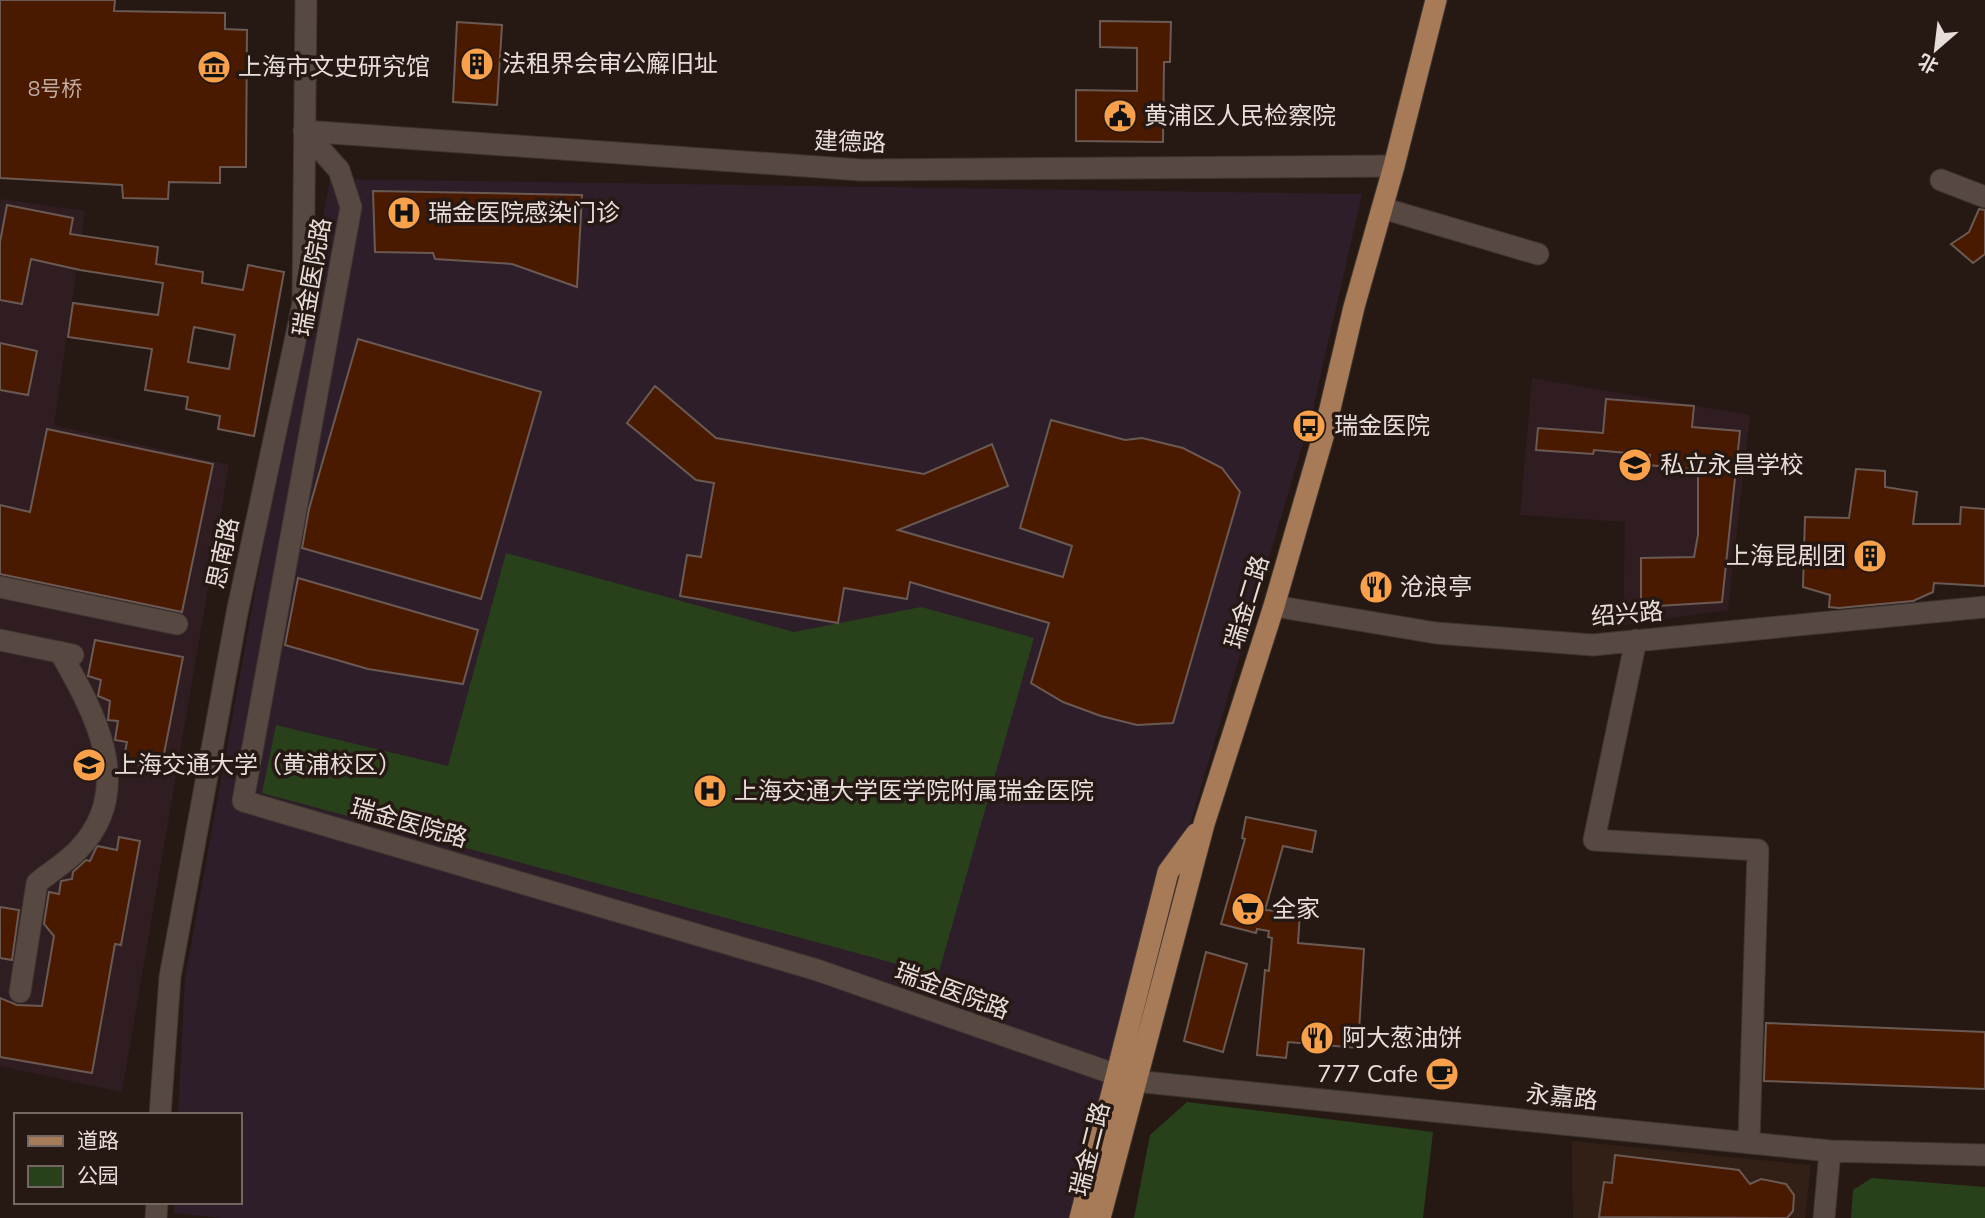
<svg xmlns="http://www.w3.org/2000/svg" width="1985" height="1218" viewBox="0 0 1985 1218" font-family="Mulish,'Noto Sans SC',sans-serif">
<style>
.built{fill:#322017}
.education{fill:#301d22}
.medical{fill:#2d1e29}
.green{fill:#28411b}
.building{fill:#4a1a00;stroke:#6a5a53;stroke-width:2;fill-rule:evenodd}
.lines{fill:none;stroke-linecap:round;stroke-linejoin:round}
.minor-casing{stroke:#3e3531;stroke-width:23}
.major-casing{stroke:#3e3531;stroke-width:23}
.minor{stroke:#574841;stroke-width:21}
.major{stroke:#a77a58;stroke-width:21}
.labels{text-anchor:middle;stroke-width:7;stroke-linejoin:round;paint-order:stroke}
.number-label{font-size:21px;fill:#c0aca3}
.poi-label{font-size:24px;fill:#e7ddd9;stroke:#261913;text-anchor:start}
.street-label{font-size:24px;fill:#e7ddd9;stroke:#261913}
</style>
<rect width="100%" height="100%" fill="#261913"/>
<!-- built -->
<path class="built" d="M1572,1141L1811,1165L1805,1218H1573Z"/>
<!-- education -->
<path class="education" d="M0,199L85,211L54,425L229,465L122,1092L0,1066Z
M1532,378L1750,415L1728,610L1623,625L1625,522L1520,515Z"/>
<!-- medical -->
<path class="medical" d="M330,179L1362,194L1312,413L1073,1218H223L174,1213V1202H240V1115H178L185,978Z"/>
<!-- green -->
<path class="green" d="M506,553L794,632L921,607L1034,638L938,975L262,793L276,725L448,766Z
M1187,1102L1433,1132L1423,1218H1134L1150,1135Z
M1872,1178L1985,1187V1218H1851L1853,1190Z"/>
<!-- building -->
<path class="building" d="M0,0H115L114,11L225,13V29L247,30L246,167H220V183L169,182L168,199L123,198L122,185L0,178Z
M1100,21L1171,22L1170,62H1164L1163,142L1076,141V90L1137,91V48L1100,47Z
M457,22L502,25L497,105L453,102Z
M373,191L582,195L577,287L512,264L435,259L433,253L375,252Z
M7,205L73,218L70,234L158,247L156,264L203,272L202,283L243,290L248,265L284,272L254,436L218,429L220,416L186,409L188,397L145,390L152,349L68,337L73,303L158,315L163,283L80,270L31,259L22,304L0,300V242ZM194,327L235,335L229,369L188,362Z
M1979,209L1985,210V254L1973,263L1951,244L1969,232Z
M358,339L541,392L481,599L302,548L309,509Z
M0,343L37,351L28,395L0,390Z
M655,386L716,438L924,474L992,444L1008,486L898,530L1063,577L1072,546L1020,528L1051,420L1125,440L1142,438L1183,448L1222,468L1240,492L1173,723L1137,725L1101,716L1063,702L1031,683L1049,623L910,582L907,599L844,588L838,623L680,596L687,555L701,557L714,483L696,480L627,423Z
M1606,399L1694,406L1692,427L1740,431L1722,602L1641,607V558L1694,557L1698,535V470L1649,465L1650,455L1594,450L1593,454L1536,450L1538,428L1603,433Z
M47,429L213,464L182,612L0,574V505L30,512Z
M1856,469L1885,471V487L1917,492L1913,524H1960L1961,507L1985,509V586L1934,583L1933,592L1913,601L1839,608L1829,607L1830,595L1803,587L1805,517L1849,518Z
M298,578L478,630L463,684L368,669L285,645Z
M95,640L183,657L161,769L123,762L127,742L115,740L118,721L108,720L110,701L98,696L101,680L88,676Z
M1246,817L1316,831L1312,852L1283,846L1265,910L1300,913L1298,943L1364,949L1358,1048L1288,1042L1286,1058L1257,1055L1265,970L1269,971L1272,938L1268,937L1269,931L1257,929L1256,933L1221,924L1245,839L1242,838Z
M119,837L140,841L121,945L115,944L92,1073L0,1057V998L17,1005L42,1006L54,936L44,924L49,892L59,894L61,881L72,879L73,872L86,860L90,861L97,846L117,850Z
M0,907L19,910L12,960L0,958Z
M1206,952L1247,964L1223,1052L1184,1041Z
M1766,1023L1985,1032V1089L1764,1081Z
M1615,1155L1739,1170L1750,1184L1761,1179L1786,1184L1794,1195L1793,1211L1787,1218L1599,1217L1604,1182L1612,1183Z"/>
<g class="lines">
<defs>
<path id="minor" d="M304,131L339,170L351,207L243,801L817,970L1134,1081L1830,1151L1985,1155
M304,131L861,170L1394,166
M1941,180L1985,197
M1382,208L1538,254
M0,587L177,624
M1274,606L1436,633L1593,645L1985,607
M0,640L73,655
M1636,640L1594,840L1758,850L1749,1141
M20,992L37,883C50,872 67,862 79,849C137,788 94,712 60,652
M160,1115L170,977L237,613L303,304L306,0
M156,1218L157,1202
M1824,1218L1830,1151"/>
<path id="major" d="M1080,1218L1168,872L1196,834
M1100,1218L1204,824L1274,606L1325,430L1354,307L1394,166L1436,0"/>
</defs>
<!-- minor casing -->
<use href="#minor" class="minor-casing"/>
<!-- major casing -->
<use href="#major" class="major-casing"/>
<!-- minor -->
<use href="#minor" class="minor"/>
<!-- major -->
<use href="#major" class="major"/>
</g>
<!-- icons -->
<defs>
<symbol id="building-disc" viewBox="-11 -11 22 22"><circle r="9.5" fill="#f8a14a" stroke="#261913"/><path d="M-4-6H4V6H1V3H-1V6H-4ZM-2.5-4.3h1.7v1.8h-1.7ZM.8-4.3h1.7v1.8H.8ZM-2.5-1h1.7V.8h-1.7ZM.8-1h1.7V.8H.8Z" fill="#111"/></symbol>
<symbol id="museum-disc" viewBox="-11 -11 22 22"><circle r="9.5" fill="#f8a14a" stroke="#261913"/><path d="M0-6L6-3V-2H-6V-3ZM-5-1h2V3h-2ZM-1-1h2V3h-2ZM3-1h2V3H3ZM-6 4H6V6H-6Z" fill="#111"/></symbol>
<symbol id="civic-disc" viewBox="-11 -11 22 22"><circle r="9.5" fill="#f8a14a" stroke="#261913"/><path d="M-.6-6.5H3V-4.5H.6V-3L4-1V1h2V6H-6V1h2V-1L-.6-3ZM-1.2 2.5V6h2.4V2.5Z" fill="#111"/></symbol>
<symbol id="hospital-disc" viewBox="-11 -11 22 22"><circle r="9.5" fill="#f8a14a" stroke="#261913"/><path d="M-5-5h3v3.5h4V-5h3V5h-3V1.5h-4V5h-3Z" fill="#111"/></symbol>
<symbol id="bus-disc" viewBox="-11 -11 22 22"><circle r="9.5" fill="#f8a14a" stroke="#261913"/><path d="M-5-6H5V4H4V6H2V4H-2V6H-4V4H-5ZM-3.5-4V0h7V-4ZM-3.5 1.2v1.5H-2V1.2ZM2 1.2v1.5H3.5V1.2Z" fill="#111"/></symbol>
<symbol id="school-disc" viewBox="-11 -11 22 22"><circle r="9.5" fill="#f8a14a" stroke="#261913"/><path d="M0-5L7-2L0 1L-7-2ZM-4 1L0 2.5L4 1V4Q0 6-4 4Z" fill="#111"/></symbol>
<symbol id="restaurant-disc" viewBox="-11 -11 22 22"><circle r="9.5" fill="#f8a14a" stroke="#261913"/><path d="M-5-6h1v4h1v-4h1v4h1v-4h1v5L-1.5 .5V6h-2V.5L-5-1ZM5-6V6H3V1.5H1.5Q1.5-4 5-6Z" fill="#111"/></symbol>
<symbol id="university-disc" viewBox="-11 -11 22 22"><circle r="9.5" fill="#f8a14a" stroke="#261913"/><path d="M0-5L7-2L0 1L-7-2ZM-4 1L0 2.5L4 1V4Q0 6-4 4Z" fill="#111"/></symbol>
<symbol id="supermarket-disc" viewBox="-11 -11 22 22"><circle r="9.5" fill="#f8a14a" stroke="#261913"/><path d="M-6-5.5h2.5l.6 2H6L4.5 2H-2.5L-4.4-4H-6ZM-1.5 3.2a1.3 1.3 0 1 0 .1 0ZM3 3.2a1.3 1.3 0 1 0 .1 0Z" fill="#111"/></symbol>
<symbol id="cafe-disc" viewBox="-11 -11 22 22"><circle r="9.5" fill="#f8a14a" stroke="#261913"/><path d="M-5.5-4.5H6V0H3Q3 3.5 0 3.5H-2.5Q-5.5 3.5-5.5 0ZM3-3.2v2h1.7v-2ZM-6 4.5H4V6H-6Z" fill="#111"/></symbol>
</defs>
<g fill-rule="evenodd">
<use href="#building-disc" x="458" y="45" width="38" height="38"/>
<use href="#museum-disc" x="195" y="48" width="38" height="38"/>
<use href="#civic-disc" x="1101" y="97" width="38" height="38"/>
<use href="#hospital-disc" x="385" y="194" width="38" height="38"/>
<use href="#bus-disc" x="1290" y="407" width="38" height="38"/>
<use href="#school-disc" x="1616" y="446" width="38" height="38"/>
<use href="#building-disc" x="1851" y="537" width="38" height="38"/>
<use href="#restaurant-disc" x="1357" y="568" width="38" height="38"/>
<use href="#university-disc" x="70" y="746" width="38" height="38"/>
<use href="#hospital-disc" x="691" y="772" width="38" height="38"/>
<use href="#supermarket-disc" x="1229" y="890" width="38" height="38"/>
<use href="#restaurant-disc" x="1298" y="1019" width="38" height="38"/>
<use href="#cafe-disc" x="1423" y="1055" width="38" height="38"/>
</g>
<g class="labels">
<!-- number labels -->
<g class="number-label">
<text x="55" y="96">8号桥</text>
</g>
<!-- poi labels -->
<g class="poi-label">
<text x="502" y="72">法租界会审公廨旧址</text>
<text x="238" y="75">上海市文史研究馆</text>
<text x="1144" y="124">黄浦区人民检察院</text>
<text x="428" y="221">瑞金医院感染门诊</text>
<text x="1334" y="434">瑞金医院</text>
<text x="1660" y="473">私立永昌学校</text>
<text x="1846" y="564" text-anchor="end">上海昆剧团</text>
<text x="1400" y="595">沧浪亭</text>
<text x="114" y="773">上海交通大学（黄浦校区）</text>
<text x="734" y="799">上海交通大学医学院附属瑞金医院</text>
<text x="1272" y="917">全家</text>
<text x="1342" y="1046">阿大葱油饼</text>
<text x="1418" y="1082" text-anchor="end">777 Cafe</text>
</g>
<!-- street labels -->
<g class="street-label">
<text transform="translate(850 142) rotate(2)" y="8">建德路</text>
<text transform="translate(312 277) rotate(-80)" y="8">瑞金医院路</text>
<text transform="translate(223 553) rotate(-78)" y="8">思南路</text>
<text transform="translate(1247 602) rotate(-73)" y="8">瑞金二路</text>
<text transform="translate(1627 614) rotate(-5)" y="8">绍兴路</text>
<text transform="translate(409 823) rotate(16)" y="8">瑞金医院路</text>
<text transform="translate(952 991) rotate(20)" y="8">瑞金医院路</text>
<text transform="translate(1562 1097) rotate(6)" y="8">永嘉路</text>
<text transform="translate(1090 1149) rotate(-76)" y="8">瑞金二路</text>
</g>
</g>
<!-- legend -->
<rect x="14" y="1113" width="228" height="91" fill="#261913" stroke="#736762" stroke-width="2"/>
<rect x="28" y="1136" width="35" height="10" fill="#a77a58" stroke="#736762" stroke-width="2"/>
<text x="77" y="1148" font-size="21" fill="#e7ddd9">道路</text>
<rect x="28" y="1166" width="35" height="21" fill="#28411b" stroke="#736762" stroke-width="2"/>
<text x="77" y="1183" font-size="21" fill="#e7ddd9">公园</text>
<!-- north arrow -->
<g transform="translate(1936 49) rotate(208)" stroke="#261913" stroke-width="5" paint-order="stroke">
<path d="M0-5L12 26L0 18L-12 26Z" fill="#e7ddd9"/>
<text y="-10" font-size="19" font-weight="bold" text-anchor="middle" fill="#e7ddd9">北</text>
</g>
</svg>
